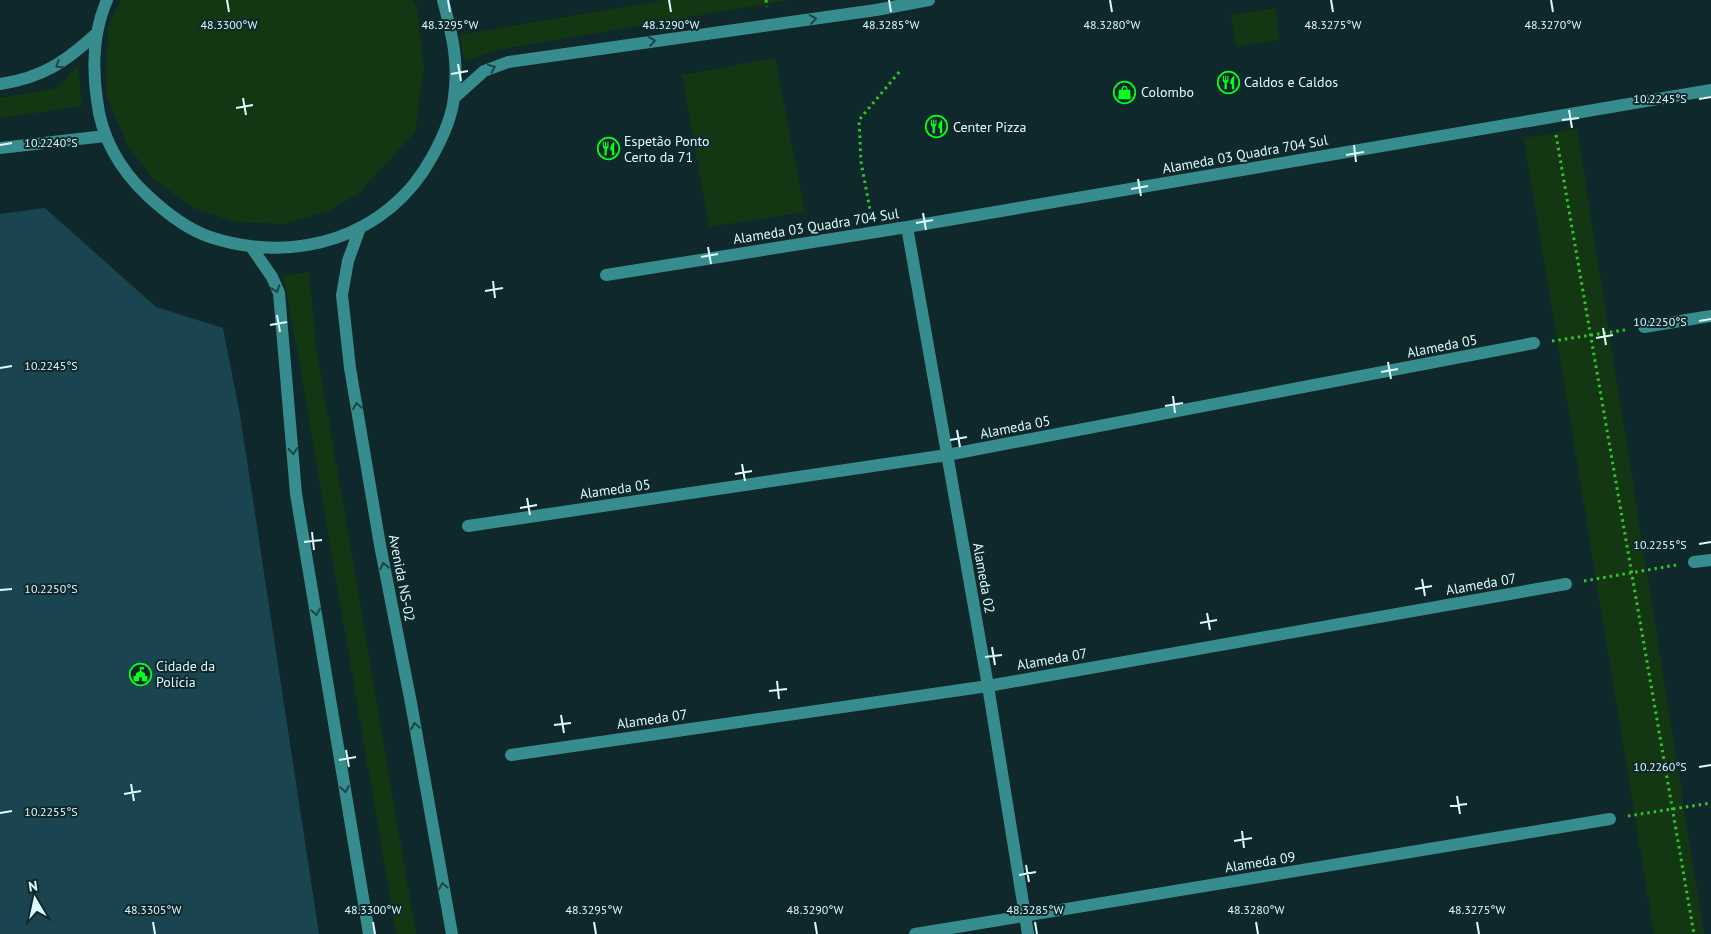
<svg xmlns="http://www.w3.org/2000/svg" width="1711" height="934" viewBox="0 0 1711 934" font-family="'PT Sans',sans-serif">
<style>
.green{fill:#133712}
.building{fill:#1a444f}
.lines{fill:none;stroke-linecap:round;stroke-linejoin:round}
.path{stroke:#32c628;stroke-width:3;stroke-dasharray:2.5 4;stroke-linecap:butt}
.minor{stroke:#378c8e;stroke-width:12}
.oneway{stroke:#1b4649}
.ticks{fill:none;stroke:#dbfbff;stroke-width:2}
.labels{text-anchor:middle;stroke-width:4;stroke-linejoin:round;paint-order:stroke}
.poi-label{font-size:14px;fill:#dbfbff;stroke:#0f282c;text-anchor:start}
.street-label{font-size:14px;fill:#dbfbff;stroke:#0f282c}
.ticks-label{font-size:12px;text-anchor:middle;fill:#dbfbff;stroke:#0f282c;stroke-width:4;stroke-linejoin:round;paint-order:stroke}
</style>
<rect width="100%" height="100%" fill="#0f282c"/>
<!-- green -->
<path class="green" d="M121,0H412L417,7L424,68L415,132L359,193L326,212L283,224L235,222L194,208L152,178L128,146L106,95L108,26Z
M664,0H790L502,49L464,61L460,35Z
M1275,8L1280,40L1236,47L1231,15Z
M775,58L805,212L709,227L682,75Z
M78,65L82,106L0,118V98L57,88Z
M1577,129L1704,934H1654L1524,138Z
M309,272L316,345L416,934H396L301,371L283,276Z"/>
<!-- building -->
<path class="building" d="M45,208L156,307L223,328L240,415L319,934H0V214Z"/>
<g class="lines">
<!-- path -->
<path class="path" d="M766,0L767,7
M1556,135L1694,934
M871,215L861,162L859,120L900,71
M1552,341L1625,330
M1584,581L1676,565
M1628,816L1711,803"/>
<!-- minor -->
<path class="minor" d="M107,0C93,32 92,66 97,100C101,137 120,170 147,195C165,212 186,229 210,237C294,265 388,238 432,157C442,139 452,118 454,97C459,61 452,35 443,0
M0,84C42,78 65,62 96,34
M454,98L484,71L508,62L876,10L929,0
M0,148L105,136
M907,227L988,686L1028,934
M360,228L348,261L342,295L350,368L380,545L411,703L452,934
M252,248L272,277L279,293L296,494L369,934
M606,275L907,227L1711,90
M1644,327L1711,316
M468,526L947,455L1534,343
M1694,562L1711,560
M511,755L988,686L1566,584
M915,934L1610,819"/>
</g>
<!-- one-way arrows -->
<defs><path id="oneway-chevron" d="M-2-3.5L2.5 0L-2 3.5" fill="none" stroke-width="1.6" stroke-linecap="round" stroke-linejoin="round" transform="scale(1.25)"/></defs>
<g class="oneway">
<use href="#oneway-chevron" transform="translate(813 19) rotate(-8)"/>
<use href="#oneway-chevron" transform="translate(652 41) rotate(-8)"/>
<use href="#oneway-chevron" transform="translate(59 65) rotate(147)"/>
<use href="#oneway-chevron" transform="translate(492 68) rotate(-22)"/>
<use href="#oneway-chevron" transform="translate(276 289) rotate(71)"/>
<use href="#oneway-chevron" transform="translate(357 406) rotate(-100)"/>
<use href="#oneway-chevron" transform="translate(293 451) rotate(85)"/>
<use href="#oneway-chevron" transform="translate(384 566) rotate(-101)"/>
<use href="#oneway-chevron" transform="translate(316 612) rotate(81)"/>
<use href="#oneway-chevron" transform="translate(415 726) rotate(-100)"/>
<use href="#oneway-chevron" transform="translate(345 789) rotate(81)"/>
<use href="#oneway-chevron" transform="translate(443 886) rotate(-100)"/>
</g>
<!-- ticks -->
<path class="ticks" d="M227,0L229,12M448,0L450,12M669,0L671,12M889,0L891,12M1110,0L1112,12M1331,0L1333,12M1551,0L1553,12M458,64L461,81M451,74L468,71M243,98L246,115M1699,99L1711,97M236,108L253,105M1569,110L1572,128M1562,120L1579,118M0,145L12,143M1354,145L1356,162M1346,155L1364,152M1138,179L1141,196M1131,189L1148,186M923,213L926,230M916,223L933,220M708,247L711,264M701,257L718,254M493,281L495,298M485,291L503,288M277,315L280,332M1699,321L1711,319M270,325L287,322M1603,328L1606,345M1596,338L1613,335M1388,362L1391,379M0,368L12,366M1381,372L1398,369M1173,396L1175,413M1165,406L1183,403M957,430L960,447M950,440L967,437M742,464L745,481M735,474L752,471M527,498L530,515M520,508L537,505M312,532L314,550M304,542L322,540M1699,544L1711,542M1422,579L1425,596M1415,589L1432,586M0,590L12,589M1207,613L1210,630M1200,623L1217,620M992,647L995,665M985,657L1002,655M777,681L779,699M769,691L787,689M561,715L564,733M554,725L571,723M346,750L349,767M339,760L356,757M1699,767L1711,765M131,784L134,801M124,794L141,791M1457,796L1460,814M1450,806L1467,804M0,813L12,811M1242,831L1244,848M1234,841L1252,838M1026,865L1029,882M1019,875L1036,872M153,922L155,934M373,922L375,934M594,922L596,934M815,922L817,934M1035,922L1037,934M1256,922L1258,934M1477,922L1479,934"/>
<!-- icons -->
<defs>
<symbol id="restaurant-ring" viewBox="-11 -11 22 22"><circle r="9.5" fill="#0f282c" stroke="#07ff1e" stroke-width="1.5"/><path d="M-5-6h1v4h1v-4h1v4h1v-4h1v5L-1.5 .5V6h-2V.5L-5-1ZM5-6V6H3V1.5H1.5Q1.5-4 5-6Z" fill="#07ff1e"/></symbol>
<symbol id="shop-ring" viewBox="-11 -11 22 22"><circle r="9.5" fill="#0f282c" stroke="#07ff1e" stroke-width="1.5"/><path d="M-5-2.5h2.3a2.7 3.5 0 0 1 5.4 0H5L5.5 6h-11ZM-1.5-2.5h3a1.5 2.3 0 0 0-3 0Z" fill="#07ff1e"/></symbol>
<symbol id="civic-ring" viewBox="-11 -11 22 22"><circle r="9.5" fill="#0f282c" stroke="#07ff1e" stroke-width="1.5"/><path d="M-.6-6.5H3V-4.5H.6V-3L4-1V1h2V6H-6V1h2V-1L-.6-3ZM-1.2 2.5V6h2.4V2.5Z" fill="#07ff1e"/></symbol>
</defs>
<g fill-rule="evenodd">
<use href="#restaurant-ring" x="1216" y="70" width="25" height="25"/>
<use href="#shop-ring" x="1112" y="80" width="25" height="25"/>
<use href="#restaurant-ring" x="924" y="114" width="25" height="25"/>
<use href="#restaurant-ring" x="596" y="136" width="25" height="25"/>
<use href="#civic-ring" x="128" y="662" width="25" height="25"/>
</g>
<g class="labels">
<!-- poi labels -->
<g class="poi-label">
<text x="1244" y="87">Caldos e Caldos</text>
<text x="1141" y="97">Colombo</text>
<text x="953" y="132">Center Pizza</text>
<text x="624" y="146">Espetão Ponto<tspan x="624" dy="16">Certo da 71</tspan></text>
<text x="156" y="671">Cidade da<tspan x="156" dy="16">Polícia</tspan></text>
</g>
<!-- street labels -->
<g class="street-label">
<text transform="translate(1245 154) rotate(-10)" y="5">Alameda 03 Quadra 704 Sul</text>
<text transform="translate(816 226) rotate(-9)" y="5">Alameda 03 Quadra 704 Sul</text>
<text transform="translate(1442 346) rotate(-11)" y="5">Alameda 05</text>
<text transform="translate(1015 427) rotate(-11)" y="5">Alameda 05</text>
<text transform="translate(615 489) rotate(-8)" y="5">Alameda 05</text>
<text transform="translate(402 578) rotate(79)" y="5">Avenida NS-02</text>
<text transform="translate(984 578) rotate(80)" y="5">Alameda 02</text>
<text transform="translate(1481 584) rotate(-10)" y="5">Alameda 07</text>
<text transform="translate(1052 659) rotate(-10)" y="5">Alameda 07</text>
<text transform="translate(652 719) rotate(-8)" y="5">Alameda 07</text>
<text transform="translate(1260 862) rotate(-9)" y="5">Alameda 09</text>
</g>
</g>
<g class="ticks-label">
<text x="229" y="29">48.3300°W</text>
<text x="450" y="29">48.3295°W</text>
<text x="671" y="29">48.3290°W</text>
<text x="891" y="29">48.3285°W</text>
<text x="1112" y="29">48.3280°W</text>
<text x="1333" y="29">48.3275°W</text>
<text x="1553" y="29">48.3270°W</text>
<text x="1660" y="103">10.2245°S</text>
<text x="51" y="147">10.2240°S</text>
<text x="1660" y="326">10.2250°S</text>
<text x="51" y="370">10.2245°S</text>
<text x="1660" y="549">10.2255°S</text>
<text x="51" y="593">10.2250°S</text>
<text x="1660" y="771">10.2260°S</text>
<text x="51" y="816">10.2255°S</text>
<text x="153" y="914">48.3305°W</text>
<text x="373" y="914">48.3300°W</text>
<text x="594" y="914">48.3295°W</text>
<text x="815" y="914">48.3290°W</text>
<text x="1035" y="914">48.3285°W</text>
<text x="1256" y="914">48.3280°W</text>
<text x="1477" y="914">48.3275°W</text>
</g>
<!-- north arrow -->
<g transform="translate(35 899) rotate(351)" stroke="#0f282c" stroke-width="4" paint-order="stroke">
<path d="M0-4L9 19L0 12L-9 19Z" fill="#dbfbff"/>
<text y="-8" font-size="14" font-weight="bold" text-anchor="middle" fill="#dbfbff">N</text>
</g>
</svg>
